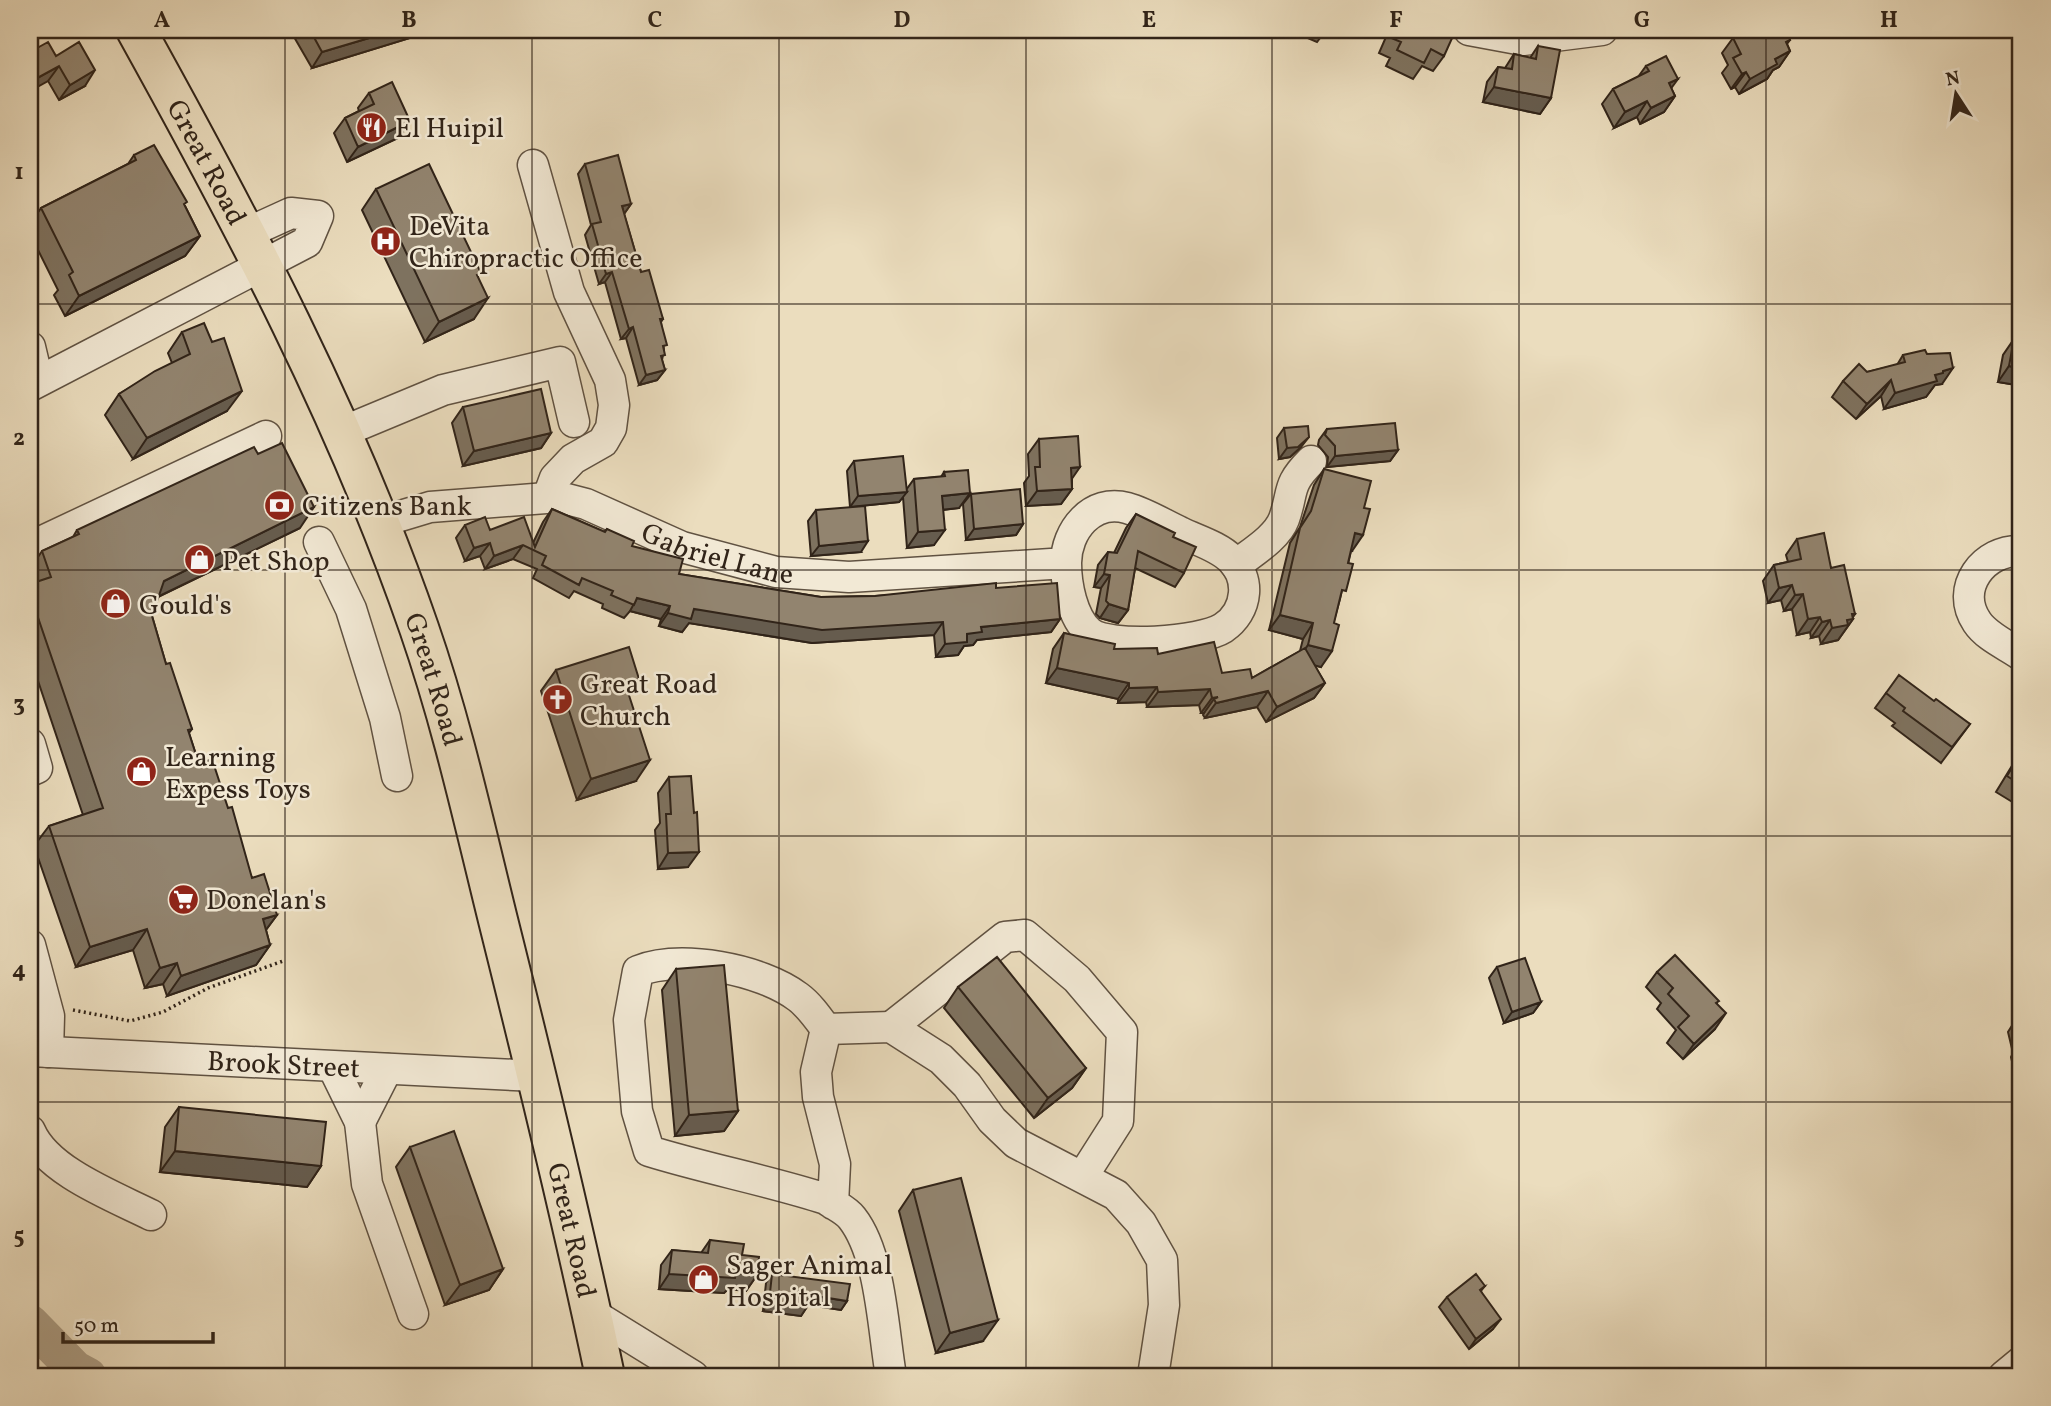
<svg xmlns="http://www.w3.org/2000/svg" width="2051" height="1406" viewBox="0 0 2051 1406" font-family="Vollkorn,serif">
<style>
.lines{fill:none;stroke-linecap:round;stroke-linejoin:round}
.river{stroke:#ac9e86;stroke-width:37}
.minor-casing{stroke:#605242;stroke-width:33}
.major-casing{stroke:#312419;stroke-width:42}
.path{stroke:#312419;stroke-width:3.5;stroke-dasharray:2 3.5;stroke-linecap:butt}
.minor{stroke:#f2e9d5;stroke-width:30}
.major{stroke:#ebddbe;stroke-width:38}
.wall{fill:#7e725f;stroke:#312419;stroke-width:2}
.shaded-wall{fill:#665c4e;stroke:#312419;stroke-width:2}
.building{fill:#92846f;stroke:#312419;stroke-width:2}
.grid{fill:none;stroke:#312419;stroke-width:2;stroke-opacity:0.55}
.labels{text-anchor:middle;stroke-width:5;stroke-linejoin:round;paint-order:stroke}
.poi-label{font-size:28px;fill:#312419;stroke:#f2e9d5;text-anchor:start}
.street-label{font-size:28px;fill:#312419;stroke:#f2e9d5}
.neatline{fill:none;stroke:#312419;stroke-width:2.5}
.grid-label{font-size:23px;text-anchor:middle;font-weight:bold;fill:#312419}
</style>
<rect width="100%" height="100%" fill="#ebddbe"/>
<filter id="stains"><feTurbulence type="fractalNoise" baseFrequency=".00286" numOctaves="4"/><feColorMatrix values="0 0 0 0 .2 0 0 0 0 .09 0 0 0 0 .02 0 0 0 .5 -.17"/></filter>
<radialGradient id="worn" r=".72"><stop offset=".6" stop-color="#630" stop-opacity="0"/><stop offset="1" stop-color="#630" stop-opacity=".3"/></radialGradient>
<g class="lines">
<!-- river -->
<path class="river" d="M30,1323L75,1369L88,1376"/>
<defs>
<g id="minor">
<path d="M1469,30L1523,40L1602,30"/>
<path d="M533,165L569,292L610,380L614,405L611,428L603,442L573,459L555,478L548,497"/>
<path d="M30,347L38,381"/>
<path d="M30,386L307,242L318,216L291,213L247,233"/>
<path d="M342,432L443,390L560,362L574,422"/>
<path id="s1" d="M377,523L430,507L559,497L586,504L682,547L776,572L849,577L1066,563C1066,584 1072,617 1089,632C1109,649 1201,642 1223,628C1235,620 1243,607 1244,593C1245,581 1240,568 1231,559C1218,546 1196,540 1180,532C1163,524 1145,513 1127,508C1092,498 1066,531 1066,563"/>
<path d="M319,542L351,609L385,718L397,776"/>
<path d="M30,547L266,436"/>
<path d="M2021,551C1984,549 1954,588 1977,622C1987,637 2007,645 2021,655"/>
<path d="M1236,565C1251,553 1277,538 1284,519C1294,491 1286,486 1311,461"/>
<path d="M30,744L37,768L30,771"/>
<path d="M30,945L49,1016L48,1052"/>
<path d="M891,1027L1005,937L1025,935L1077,979L1122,1032L1118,1121L1083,1176"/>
<path d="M826,1029L891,1027L941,1059L967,1085L992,1120L1016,1143L1116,1195L1141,1223L1162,1260L1164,1305L1153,1376"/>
<path id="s2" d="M30,1051L536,1076"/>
<path d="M333,1067L360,1122L367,1184L413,1314"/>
<path d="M360,1122L387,1069"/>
<path d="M30,1131C47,1171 113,1196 151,1215"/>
<path d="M833,1204L835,1164L818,1097L816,1072L826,1029C818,1018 809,1005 798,997C761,969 681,954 638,971L629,1020L637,1111L649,1151C707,1169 767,1180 826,1199C834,1205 846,1210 852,1218C881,1255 883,1330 891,1376"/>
<path d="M591,1313L693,1376"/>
<path d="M2004,1376L2021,1362"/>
</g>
<g id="major">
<path id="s3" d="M136,30C244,225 346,417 419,628C452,723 474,823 498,920C536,1072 573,1223 605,1376"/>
</g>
</defs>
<!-- minor casing -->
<use href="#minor" class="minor-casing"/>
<!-- major casing -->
<use href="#major" class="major-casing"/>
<!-- path -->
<path class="path" d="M73,1010L130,1021L163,1012L208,988L283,961"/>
<!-- minor -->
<use href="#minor" class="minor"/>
<!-- major -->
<use href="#major" class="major"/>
</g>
<!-- wall -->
<path class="wall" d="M290,30H426L423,34L312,68Z
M1289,30H1326L1317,42Z
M1389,30H1439L1444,56L1433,71L1422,66L1413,79L1386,66L1390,58L1379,53Z
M1745,30H1784L1790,40L1787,44L1790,51L1779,67L1773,70L1767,79L1739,94L1735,87L1731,89L1722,73L1728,65L1722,53L1733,38L1744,32Z
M1538,46L1551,98L1540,114L1483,102L1487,82L1498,67L1505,68L1514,54L1530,58Z
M56,56L85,86L59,100L48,81Z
M1646,66L1671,88L1675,96L1664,112L1640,124L1637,117L1614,128L1602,104L1613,89L1638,77Z
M369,93L400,137L347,162L334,133L345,118L359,111L358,108Z
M134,155L185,206L200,236L185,256L65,316L54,295L58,290L30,234V224L41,208L128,164Z
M585,164L631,204L624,214L641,272L663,319L661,322L664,350L662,360L665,370L657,380L639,385L626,338L621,339L605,282L599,284L585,235L591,225L578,174Z
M376,189L478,277L474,319L425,342L362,210Z
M182,332L212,342L227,411L133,459L105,415L119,394L172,363L168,353Z
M2014,339L2021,341V400L2013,399L2016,385L1998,382L2003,355Z
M1927,354L1942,384L1935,385L1926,397L1884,409L1881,396L1856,419L1832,397L1843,381L1867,372L1897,365L1903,355Z
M463,407L551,433L541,448L463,466L452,423Z
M1284,428L1301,447L1290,457L1279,459L1277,438Z
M1327,429L1398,450L1390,461L1327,467L1328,457L1318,445L1319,440Z
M1039,439L1072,479V489L1061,504L1026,506L1024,483L1029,476L1028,454Z
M854,461L906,490L914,479L941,477L944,472L959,508L943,510L934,545L907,548L903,497L899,502L850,507L847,471Z
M1324,469L1352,551H1351L1340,599L1321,667L1314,665L1325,683L1314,698L1266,722L1257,707L1205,718L1203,715L1204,713H1201L1199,705L1147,707L1146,702L1118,703V699L1046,683L1053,649L1064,633L1114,649L1158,654L1222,673L1252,678L1300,651L1303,639L1269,630L1290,543L1300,527L1314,485Z
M971,494L1023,524L1016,535L966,540L963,504Z
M552,509L604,532L607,529L632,546L679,574L821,597L875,596L996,588L1060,619L1051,632L977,640L973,645L964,646L958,655L936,657L934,635L812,643L689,623L682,632L659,626L661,619L630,611L624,618L602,608L603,604L574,591L569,598L533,578L537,569L513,559L485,569L480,556L465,561L456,538L465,525L490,530L533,543L543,522Z
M816,510L861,552L811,556L808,521Z
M1136,514L1173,537L1184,573L1175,587L1135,568L1128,610L1118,623L1100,618L1096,614L1101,588L1094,587L1098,565L1108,552L1114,553L1126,528Z
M300,528L158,597L152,616L166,664L192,729L189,733L199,764L252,878L277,915L266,930L270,945L256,965L167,996L163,984L145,988L133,950L76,967L34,846L49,826L83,815L30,657V584H32L30,577V569L42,551L73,537L77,530Z
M1797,539L1831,568L1855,614L1853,617V619L1838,640L1821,644L1819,636L1811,638L1810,632L1797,635L1792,609L1784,611L1781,600L1768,603L1763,581L1774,565L1788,562L1786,555Z
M556,670L636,781L577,800L541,691Z
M1886,693L1970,724L1941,763L1892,726L1895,723L1875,708Z
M2021,751V793L2014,803L1996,792Z
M669,777L694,813L688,867L658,869L655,830L660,823L658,793Z
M1497,967L1541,1002L1533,1013L1504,1023L1489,978Z
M676,969L738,1111L724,1131L675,1136L662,990Z
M1657,972L1717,1003L1715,1029L1683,1059L1667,1043L1676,1030L1657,1009L1661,1003L1646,987Z
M958,987L1086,1068L1072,1088L1034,1118L944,1008Z
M2018,1016H2021V1081L2017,1082L2011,1057L2013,1053L2008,1032Z
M179,1107L321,1166L307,1187L160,1172L165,1127Z
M410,1147L503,1269L489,1290L445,1305L396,1167Z
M913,1190L983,1341L936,1353L899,1211Z
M710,1240L742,1255L757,1275L746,1291L728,1289L724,1293L659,1289L661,1265L672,1250L701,1253Z
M772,1274L847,1301L841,1310L808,1305L801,1316L763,1311L766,1283Z
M1485,1286L1481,1291L1493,1329L1469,1349L1439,1307L1447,1297Z"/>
<!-- shaded-wall -->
<path class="shaded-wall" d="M396,30H426L423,34L312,68L322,52Z
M1790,51L1779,67L1773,70L1767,79L1739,94L1750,79L1775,59Z
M59,66L48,81L30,91V82Z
M95,70L85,86L59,100L70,85Z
M1746,72L1735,87L1731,89L1742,74Z
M1678,79L1667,94L1669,83Z
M1494,87L1551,98L1540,114L1483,102Z
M1675,96L1664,112L1640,124L1651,108Z
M1647,101L1637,117L1614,128L1625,112Z
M410,121L400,137L347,162L358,147Z
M631,204L624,214L622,206Z
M200,236L185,256L65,316L79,296Z
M612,272L605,282L599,284L606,274Z
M488,298L474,319L425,342L439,322Z
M633,327L626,338L621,339L629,329Z
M2009,366L2021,369V378L2016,385L1998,382Z
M1953,368L1942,384L1935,385L1926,397L1884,409L1895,393L1935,375L1943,371Z
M665,370L657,380L639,385L646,375Z
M1891,380L1881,396L1856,419L1867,404Z
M2021,387V400L2013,399Z
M242,391L227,411L133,459L147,438Z
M551,433L541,448L463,466L474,451Z
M1309,437L1301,447L1290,457L1279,459L1287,448Z
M1398,450L1390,461L1327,467L1335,456Z
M1080,467L1069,483L1071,468Z
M1072,489L1061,504L1026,506L1037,491Z
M907,492L899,502L850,507L858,496Z
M970,493L959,508L931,511L942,496Z
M314,507L300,528L149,601L164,581Z
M1023,524L1016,535L966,540L974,529Z
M945,530L934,545L907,548L918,532Z
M1355,533L1363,535L1352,551L1344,549Z
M868,541L861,552L811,556L819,546Z
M490,543L480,556L465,561L474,548Z
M523,545L513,559L485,569L494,556Z
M1104,574L1110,575L1101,588L1094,587Z
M1792,585L1781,600L1768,603L1779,588Z
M1803,594L1792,609L1784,611L1795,595Z
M637,598L670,606L661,619L630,611Z
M1109,604L1128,610L1118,623L1100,618Z
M694,609L943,622L934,635L812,643L689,623L682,632L659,626L668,613Z
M1852,614H1855L1851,619H1853L1838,640L1821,644L1832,628Z
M1280,615L1313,623L1303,639L1269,630Z
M1820,617L1810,632L1797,635L1808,619Z
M1060,619L1051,632L977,640L973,645L964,646L958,655L936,657L945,644L981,627Z
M1830,620L1819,636L1811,638L1822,622Z
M1308,645L1332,651L1321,667L1297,661Z
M1057,668L1129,683L1118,699L1046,683Z
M639,679L625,699V683Z
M1325,683L1314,698L1266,722L1277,707Z
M1157,687L1146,702L1118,703L1129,688Z
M1210,689L1199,705L1147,707L1158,692Z
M1268,691L1257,707L1205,718L1216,703Z
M1218,697L1214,699L1204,713H1201L1212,698Z
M650,760L636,781L577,800L591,779Z
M699,852L688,867L658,869L668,853Z
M277,915L262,935L263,919Z
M147,929L133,950L76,967L90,947Z
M270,945L256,965L167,996L181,976Z
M177,963L163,984L145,988L160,968Z
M1541,1002L1533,1013L1504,1023L1512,1012Z
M1726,1013L1715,1029L1683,1059L1694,1044Z
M1086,1068L1072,1088L1034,1118L1048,1098Z
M738,1111L724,1131L675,1136L689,1115Z
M175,1151L321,1166L307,1187L160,1172Z
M503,1269L489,1290L445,1305L460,1285Z
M736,1273L757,1275L746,1291L728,1289L724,1293L659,1289L669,1274Z
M809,1295L847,1301L841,1310L802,1304Z
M769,1302L807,1307L801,1316L763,1311Z
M1501,1319L1493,1329L1469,1349L1476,1339Z
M998,1320L983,1341L936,1353L950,1333Z"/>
<!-- building -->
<path class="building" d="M310,30H396L322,52Z
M1393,30H1439L1453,36L1444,56L1431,49L1424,63L1397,50L1401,42L1389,37Z
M1747,30H1784L1790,40L1786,42L1790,51L1775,59L1777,64L1750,79L1746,72L1742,74L1733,58L1741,54L1733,38Z
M48,42L56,56L79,42L95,70L70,85L59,66L30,82V52Z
M1538,46L1560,50L1551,98L1494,87L1498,67L1512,69L1514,54L1536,59Z
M1666,56L1678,79L1669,83L1675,96L1651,108L1647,101L1625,112L1613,89L1649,71L1646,66Z
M392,82L410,121L358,147L345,118L374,104L369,93Z
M154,145L187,202L184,204L200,236L79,296L69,275L73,272L41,208L136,160L134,155Z
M618,155L631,204L622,206L641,272L649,270L663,319H660L667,345L663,346L665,355L661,356L665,370L646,375L633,327L629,329L612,272L606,274L592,224L601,222L585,164Z
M429,164L481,273L477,275L488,298L439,322L376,189Z
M204,323L212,342L224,338L242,391L147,438L119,394L155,371L190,354L182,332Z
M2014,339L2021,341V369L2009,366Z
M1925,350L1927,354L1950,353L1953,368L1943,371V373L1935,375L1937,381L1895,393L1891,380L1867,404L1843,381L1859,364L1867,372L1905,362L1903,355Z
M541,389L551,433L474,451L463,407Z
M1395,423L1398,450L1335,456V446L1325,435L1327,429Z
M1308,426L1309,437L1298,447L1287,448L1284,428Z
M1078,436L1080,467L1071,468L1072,489L1037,491L1035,467H1040L1039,439Z
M282,443L314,507L164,581L152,616L166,664L170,663L192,729L188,730L199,764L212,759L228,808L232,807L252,878L264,874L277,915L263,919L270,945L181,976L177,963L160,968L147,929L90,947L49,826L103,808L30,594V584L51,577L42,551L79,534L77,530L254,447L258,454Z
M903,456L907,492L858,496L854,461Z
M1324,469L1371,481L1364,508L1370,509L1363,535L1355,533L1348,563L1353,564L1346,591L1342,590L1334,623L1339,625L1332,651L1308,645L1313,623L1280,615L1300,528L1311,511Z
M968,470L970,493L942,496L945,530L918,532L914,479L945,476L944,472Z
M1020,489L1023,524L974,529L971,494Z
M865,506L868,541L819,546L816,510Z
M552,509L605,532L607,529L634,541L632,546L683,559L679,574L821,597L875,596L996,583V588L1057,583L1060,619L981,627L982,632L967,634V642L945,644L943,622L822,630L694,609L691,619L668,613L670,606L637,598L634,605L611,595L613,591L582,578L579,585L542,565L546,556L523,545L494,556L490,543L474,548L465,525L485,517L490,530L524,517L535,547Z
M1136,514L1175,533L1173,537L1196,547L1184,573L1138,551L1128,610L1109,604L1106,601L1110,575L1104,574L1108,552L1117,553Z
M1824,533L1831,568L1844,565L1855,614H1852L1853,619L1847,620L1848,625L1832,628L1830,620L1822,622L1820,617L1808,619L1803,594L1795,595L1792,585L1779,588L1774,565L1801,559L1797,539Z
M1064,633L1115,644L1114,649L1157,648L1158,654L1214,642L1222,673L1250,669L1252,678L1305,648L1325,683L1277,707L1268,691L1216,703L1214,699L1218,697L1212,698L1210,689L1158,692L1157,687L1129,688V683L1057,668Z
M629,647L639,679L625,683L650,760L591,779L556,670Z
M1899,675L1934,701L1936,699L1970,724L1952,747L1903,711L1905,708L1886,693Z
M2021,753V785L2007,776Z
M691,776L694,813L697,812L699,852L668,853L666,814H671L669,777Z
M1675,955L1719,1001L1716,1003L1726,1013L1694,1044L1678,1027L1689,1016L1668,994L1673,988L1657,972Z
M997,957L1086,1068L1048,1098L958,987Z
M1525,958L1541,1002L1512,1012L1497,967Z
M724,965L738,1111L689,1115L676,969Z
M179,1107L326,1122L321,1166L175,1151Z
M454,1131L503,1269L460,1285L410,1147Z
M961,1178L998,1320L950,1333L913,1190Z
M710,1240L744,1244L742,1255L759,1257L757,1275L736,1273L735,1278L669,1274L672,1250L708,1253Z
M772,1274L850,1284L847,1301L809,1295L807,1307L769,1302Z
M1476,1274L1485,1286L1480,1290L1501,1319L1476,1339L1447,1297Z"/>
<!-- grid -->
<path class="grid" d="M285,30V1376M532,30V1376M779,30V1376M1026,30V1376M1272,30V1376M1519,30V1376M1766,30V1376M30,304H2021M30,570H2021M30,836H2021M30,1102H2021"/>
<!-- icons -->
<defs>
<symbol id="restaurant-disc" viewBox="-11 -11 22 22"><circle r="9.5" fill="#8f2418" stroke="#f2e9d5"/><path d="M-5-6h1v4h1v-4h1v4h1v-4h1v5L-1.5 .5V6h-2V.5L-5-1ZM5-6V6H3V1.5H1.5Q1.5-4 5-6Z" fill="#fff"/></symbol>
<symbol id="hospital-disc" viewBox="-11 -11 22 22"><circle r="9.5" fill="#8f2418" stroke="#f2e9d5"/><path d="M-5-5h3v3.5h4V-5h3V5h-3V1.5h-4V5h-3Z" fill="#fff"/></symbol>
<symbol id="bank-disc" viewBox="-11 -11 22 22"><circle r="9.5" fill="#8f2418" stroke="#f2e9d5"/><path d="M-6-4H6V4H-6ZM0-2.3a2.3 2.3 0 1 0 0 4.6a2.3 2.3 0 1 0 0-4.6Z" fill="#fff"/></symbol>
<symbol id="shop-disc" viewBox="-11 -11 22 22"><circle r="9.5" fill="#8f2418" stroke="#f2e9d5"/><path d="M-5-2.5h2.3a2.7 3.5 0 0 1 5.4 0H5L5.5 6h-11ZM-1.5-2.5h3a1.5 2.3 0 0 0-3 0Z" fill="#fff"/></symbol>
<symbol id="church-disc" viewBox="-11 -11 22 22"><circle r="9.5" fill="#8f2418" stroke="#f2e9d5"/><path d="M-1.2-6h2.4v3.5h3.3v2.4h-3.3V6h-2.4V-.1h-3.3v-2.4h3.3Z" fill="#fff"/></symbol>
<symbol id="supermarket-disc" viewBox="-11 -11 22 22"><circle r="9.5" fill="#8f2418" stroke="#f2e9d5"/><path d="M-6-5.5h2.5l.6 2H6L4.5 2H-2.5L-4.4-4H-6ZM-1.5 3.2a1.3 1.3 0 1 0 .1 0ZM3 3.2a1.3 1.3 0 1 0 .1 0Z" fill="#fff"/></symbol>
</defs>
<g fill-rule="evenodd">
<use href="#restaurant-disc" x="354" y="110" width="35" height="35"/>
<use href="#hospital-disc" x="368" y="224" width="35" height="35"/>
<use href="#bank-disc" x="262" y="488" width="35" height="35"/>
<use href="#shop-disc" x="182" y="542" width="35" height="35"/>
<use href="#shop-disc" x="98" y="586" width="35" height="35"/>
<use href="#church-disc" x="540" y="682" width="35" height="35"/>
<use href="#shop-disc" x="124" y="754" width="35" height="35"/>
<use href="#supermarket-disc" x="166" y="882" width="35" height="35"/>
<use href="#shop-disc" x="686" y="1262" width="35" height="35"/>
</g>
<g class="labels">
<!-- poi labels -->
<g class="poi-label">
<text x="395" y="137">El Huipil</text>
<text x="409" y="235">DeVita<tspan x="409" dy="32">Chiropractic Office</tspan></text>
<text x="302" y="515">Citizens Bank</text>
<text x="222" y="570">Pet Shop</text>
<text x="139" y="614">Gould's</text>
<text x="580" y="693">Great Road<tspan x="580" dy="32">Church</tspan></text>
<text x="165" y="766">Learning<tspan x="165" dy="32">Expess Toys</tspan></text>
<text x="206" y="909">Donelan's</text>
<text x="726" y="1274">Sager Animal<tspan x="726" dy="32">Hospital</tspan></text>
</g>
<!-- street labels -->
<g class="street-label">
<text dy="10" stroke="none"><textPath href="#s3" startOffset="150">Great Road</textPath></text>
<text dy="10" stroke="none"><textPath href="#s1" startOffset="354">Gabriel Lane</textPath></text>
<text dy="10" stroke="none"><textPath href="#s3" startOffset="716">Great Road</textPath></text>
<text dy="10" stroke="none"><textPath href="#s2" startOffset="254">Brook Street</textPath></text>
<text dy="10" stroke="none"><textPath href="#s3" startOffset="1284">Great Road</textPath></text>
</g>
</g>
<!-- margin -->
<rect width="2051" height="1406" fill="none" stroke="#ebddbe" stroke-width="77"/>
<!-- north arrow -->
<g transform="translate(1956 94) rotate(348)" stroke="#f2e9d5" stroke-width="5" paint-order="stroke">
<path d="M0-5L12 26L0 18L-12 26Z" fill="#312419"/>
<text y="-10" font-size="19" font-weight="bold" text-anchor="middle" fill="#312419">N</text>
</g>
<!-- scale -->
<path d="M63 1332v10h150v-10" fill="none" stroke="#312419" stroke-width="3.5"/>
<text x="74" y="1332" font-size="21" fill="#312419" stroke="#f2e9d5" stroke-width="5" paint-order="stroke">50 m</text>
<rect x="38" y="38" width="1974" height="1330" class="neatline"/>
<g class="grid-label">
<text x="162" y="27">A</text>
<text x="409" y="27">B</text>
<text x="655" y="27">C</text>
<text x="902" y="27">D</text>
<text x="1149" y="27">E</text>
<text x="1396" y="27">F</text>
<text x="1642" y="27">G</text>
<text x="1889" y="27">H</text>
<text x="19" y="179">1</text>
<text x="19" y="445">2</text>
<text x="19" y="711">3</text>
<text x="19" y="977">4</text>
<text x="19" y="1243">5</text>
</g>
<rect width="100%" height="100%" filter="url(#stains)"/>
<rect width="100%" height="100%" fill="url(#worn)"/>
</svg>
